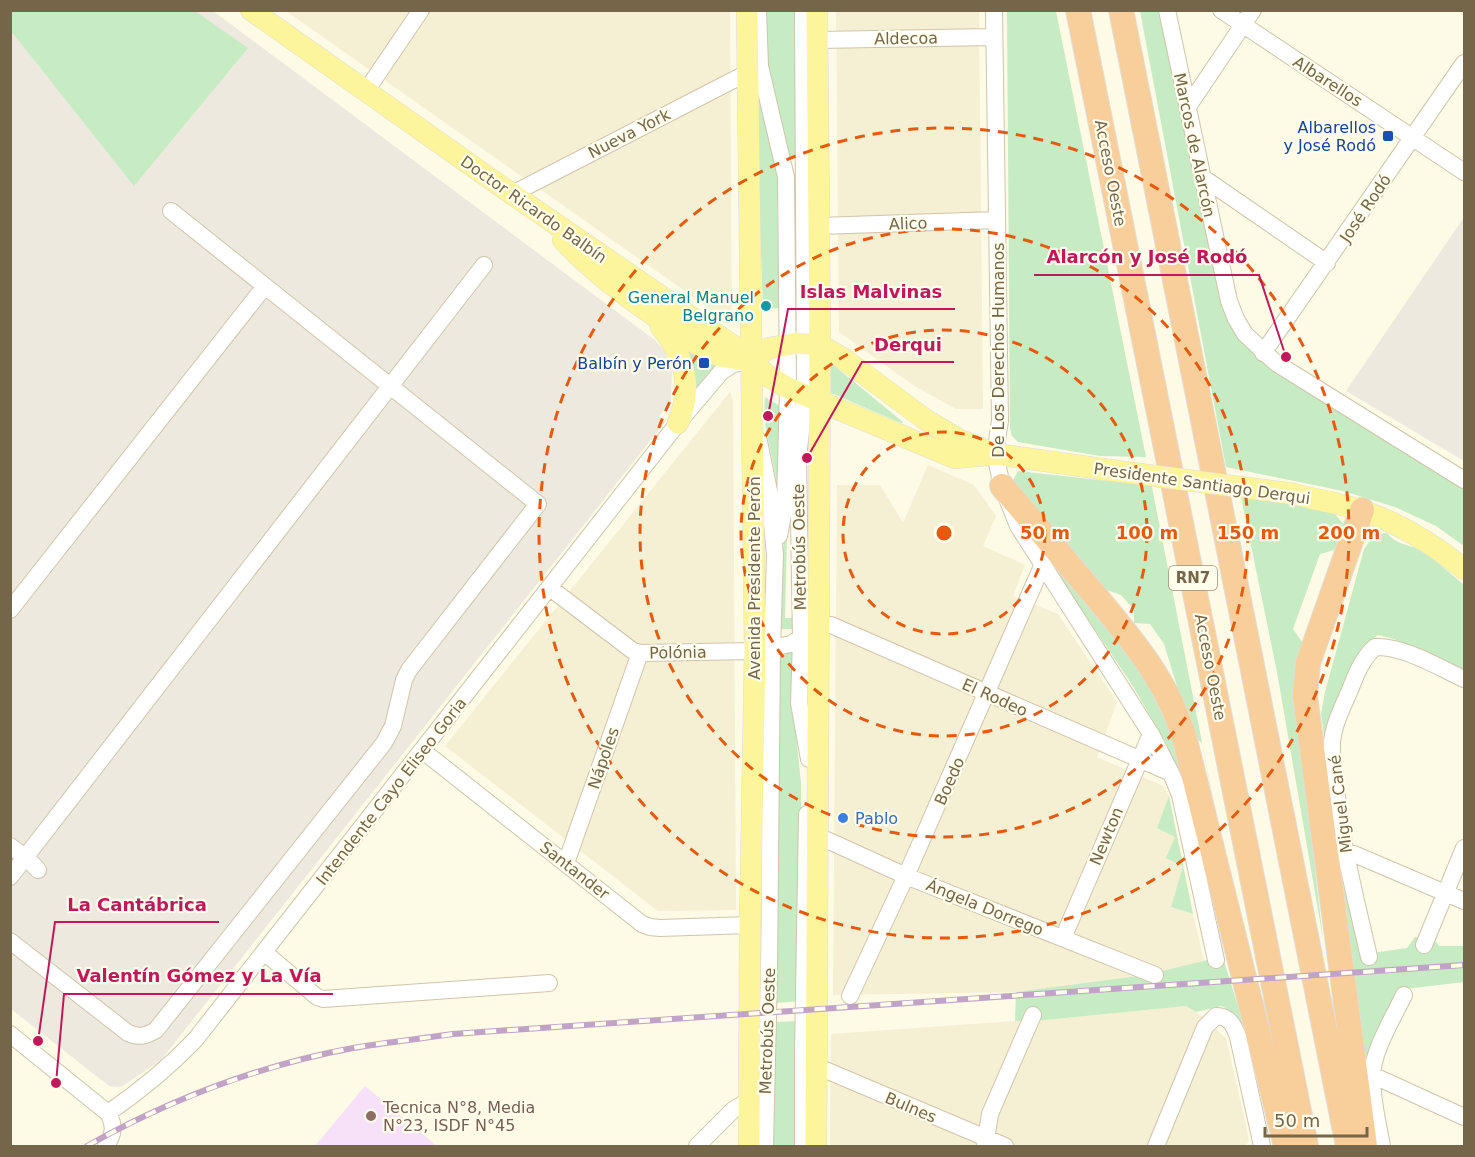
<svg xmlns="http://www.w3.org/2000/svg" width="1475" height="1157" viewBox="0 0 1475 1157" font-family="'DejaVu Sans',sans-serif">
<style>
.residential{fill:#f5efd3}
.industrial{fill:#ede9df}
.education{fill:#f7e1f9}
.green{fill:#c7ebc3}
.lines{fill:none;stroke-linecap:round;stroke-linejoin:round}
.minor-casing{stroke:#cfc5ab;stroke-width:18}
.major-casing{stroke:#e1ddd7;stroke-width:22}
.highway-casing{stroke:#e1ddd7;stroke-width:26}
.minor{stroke:#fff;stroke-width:16}
.major{stroke:#fdf59c;stroke-width:21}
.highway{stroke:#f8ce9a;stroke-width:24}
.rail-casing{stroke:#c1a3c7;stroke-width:6}
.rail{stroke:#fffdec;stroke-width:4;stroke-dasharray:11;stroke-linecap:butt}
.major-bridge-casing{stroke:#e1ddd7;stroke-width:22;stroke-linecap:butt}
.major-bridge{stroke:#fdf59c;stroke-width:21}
.ring{fill:none;stroke:#e8590c;stroke-width:3;stroke-dasharray:10 8}
.transit-dot{fill:#1a4fb4;stroke:#fffdec;stroke-width:2}
.culture-dot{fill:#0f9aa8;stroke:#fffdec;stroke-width:2}
.shop-dot{fill:#3f7fe0;stroke:#fffdec;stroke-width:2}
.education-dot{fill:#8d6e63;stroke:#fffdec;stroke-width:2}
.labels{text-anchor:middle;stroke-width:4.5;stroke-linejoin:round;paint-order:stroke}
.shield{fill:#fffdec;stroke:#9f937a;stroke-width:1.5}
.shield-label{font-size:15px;font-weight:bold;fill:#766649}
.street-label{font-size:16px;fill:#766649;stroke:#fffdec}
.transit-label{font-size:16px;fill:#164399;stroke:#fffdec;text-anchor:end}
.culture-label{font-size:16px;fill:#0d838f;stroke:#fffdec;text-anchor:end}
.shop-label{font-size:16px;fill:#366cbe;stroke:#fffdec;text-anchor:start}
.education-label{font-size:16px;fill:#785e54;stroke:#fffdec;text-anchor:start}
.centre{fill:#e8590c;stroke:#fffdec;stroke-width:3}
.ring-label{font-size:18px;text-anchor:middle;font-weight:bold;fill:#e8590c;stroke:#fffdec;stroke-width:4.5;stroke-linejoin:round;paint-order:stroke}
.leader{fill:none;stroke:#c2185b;stroke-width:2}
.callout-dot{fill:#c2185b;stroke:#fffdec;stroke-width:2}
.callout-label{font-size:18px;text-anchor:middle;font-weight:bold;fill:#c2185b;stroke:#fffdec;stroke-width:4.5;stroke-linejoin:round;paint-order:stroke}
</style>
<rect width="100%" height="100%" fill="#fdfae5"/>
<!-- residential -->
<path class="residential" d="M286,11H730L732,324Z
M836,11H979L983,409H956L913,385L839,332Z
M730,392L733,400L736,910L658,911L445,746Z
M928,465L974,485L996,516L983,546L1025,565L1013,596L1058,614L1117,702L1097,757L1163,786L1169,796L1157,828L1175,837L1183,866L1171,907L1193,914L1204,961L1145,975L1016,992L833,995L837,485H880L903,523Z
M1186,1006L1196,1012L1226,1038L1249,1139L1246,1146H830L831,1034L1015,1021H1035Z"/>
<!-- industrial -->
<path class="industrial" d="M10,11H213L656,341L665,352L672,372L671,401L659,416L665,422L161,1060L121,1087L109,1086L11,1009Z
M1464,217V461L1346,391Z"/>
<!-- education -->
<path class="education" d="M365,1086L437,1146H315Z"/>
<!-- green -->
<path class="green" d="M11,10L195,11L248,48L134,186L11,31Z
M762,11H797V160L787,156L763,48Z
M1007,11H1056L1146,457L1100,456L1018,442L1012,436L1010,429Z
M1140,11H1162L1234,330L1464,486V546L1436,526L1395,507L1343,491L1226,467Z
M754,64L774,148L783,206L777,207L780,308L763,309Z
M681,340L716,366L698,388L693,385Z
M833,364L837,368L903,422L901,423L831,393L830,365Z
M765,397L780,406V498L764,418Z
M1018,471L1108,481L1151,482L1245,962L1244,964L1202,743L1192,735L1164,644L1150,624L1134,623V610L1121,595L1101,588L1013,480Z
M1241,497L1286,503L1334,513L1344,525L1334,550L1320,554L1293,629L1302,642L1296,665L1294,685L1323,939L1277,672Z
M1387,533C1395,544 1408,544 1419,550C1436,560 1450,573 1464,585V672L1394,639L1378,635L1371,641L1325,743L1321,714L1325,692L1364,549L1375,534Z
M787,534L785,618H796V629H778L781,553Z
M1044,548L1140,669L1165,712L1190,798L1166,743L1131,683L1041,550Z
M795,650L793,707L801,783V1001L776,1003L777,652Z
M1169,796L1193,914L1171,907L1183,866L1166,858L1175,837L1157,828Z
M1338,866L1360,952H1380L1407,948L1415,937L1434,939L1439,946H1464V982L1397,990L1365,1064Z
M1212,959L1224,961L1244,1026L1235,1014L1222,1006L1196,1012L1186,1006L1035,1021H1015L1016,992L1145,975Z
M798,1021L799,1146H767L774,1022Z"/>
<g class="lines">
<defs>
<path id="minor" d="M758,10L760,66L786,177L788,388L785,504L779,536
M803,10L805,395L798,458L801,640L799,703L809,759
M994,10L1000,421L995,454L1002,486L1018,526L1151,734L1171,773L1180,795L1216,960
M1167,10L1229,301L1236,319L1245,334L1276,363L1464,480
M1221,10L1464,172
M818,40L993,37
M366,91L421,10
M1187,108L1253,10
M1202,177L1327,263
M512,194L747,73
M819,226L997,220
M1263,353L1464,63
M759,441L769,491L775,555L772,649L769,973L765,1146
M550,588L633,651L640,653L755,651L791,644L808,633
M10,610L265,286
M818,625H831L1171,773
M423,751L642,924L650,927L660,928L750,925
M816,838L827,840L906,876L1155,975
M10,846L27,858L38,870
M1345,854H1354L1464,901
M566,863L640,653
M10,877L484,265
M1063,938L1151,734
M10,941L128,1033C139,1038 146,1036 156,1030L384,743L393,726L404,680L409,670L538,504L171,211
M1424,945L1464,848
M264,952L317,997L323,999L549,983
M1369,957C1357,904 1343,851 1337,796C1335,779 1331,759 1332,742C1334,723 1343,706 1350,690C1356,674 1362,659 1375,647C1402,645 1440,668 1464,679
M850,996L906,876L1043,564
M10,1034L108,1113C115,1126 114,1134 106,1146
M816,1066L1005,1146
M1372,1075L1464,1117
M108,1113C140,1091 168,1068 195,1040L678,423L721,372L733,364L746,362
M697,1146L733,1110L750,1100
M803,1146V1053L807,814
M985,1146L990,1114L1033,1015
M1156,1146L1205,1027L1216,1016C1229,1016 1234,1025 1238,1037L1262,1146
M1382,1146C1378,1124 1372,1100 1372,1077C1372,1052 1393,1018 1404,995"/>
<path id="major" d="M251,10L512,194L732,345L768,376L788,388L955,458L995,454
M747,10L755,651L750,925L749,1146
M563,240C605,285 657,318 709,352L720,356L750,361
M661,327C685,357 693,386 678,423
M750,361L769,348L798,343L820,345L844,359L926,420L960,440L995,454L1109,470
M1294,494C1316,500 1341,503 1363,511C1401,524 1433,544 1464,569
M816,1146L820,345L817,10"/>
<path id="highway" d="M1078,10L1306,1146
M1121,10L1348,1146
M1002,486C1031,520 1059,553 1088,587C1127,634 1168,679 1185,740L1286,1146
M1362,510L1308,663L1305,696L1365,1146"/>
</defs>
<!-- minor casing -->
<use href="#minor" class="minor-casing"/>
<!-- major casing -->
<use href="#major" class="major-casing"/>
<!-- highway casing -->
<use href="#highway" class="highway-casing"/>
<!-- minor -->
<use href="#minor" class="minor"/>
<!-- major -->
<use href="#major" class="major"/>
<!-- highway -->
<use href="#highway" class="highway"/>
<defs>
<path id="rail" d="M87,1146C169,1100 261,1065 353,1048C386,1042 420,1039 453,1034L1464,965"/>
</defs>
<!-- rail casing -->
<use href="#rail" class="rail-casing"/>
<!-- rail -->
<use href="#rail" class="rail"/>
<defs>
<path id="major-bridge" d="M1109,470L1294,494"/>
</defs>
<!-- major-bridge casing -->
<use href="#major-bridge" class="major-bridge-casing"/>
<!-- major-bridge -->
<use href="#major-bridge" class="major-bridge"/>
</g>
<!-- distance rings -->
<g class="ring">
<circle cx="944" cy="533" r="101"/>
<circle cx="944" cy="533" r="203"/>
<circle cx="944" cy="533" r="304"/>
<circle cx="944" cy="533" r="405"/>
</g>
<!-- markers -->
<g class="transit-dot">
<rect x="1382" y="130" width="12" height="12" rx="3"/>
<rect x="698" y="357" width="12" height="12" rx="3"/>
</g>
<circle class="culture-dot" cx="766" cy="306" r="6"/>
<circle class="shop-dot" cx="843" cy="818" r="6"/>
<circle class="education-dot" cx="371" cy="1116" r="6"/>
<g class="labels">
<!-- shield labels -->
<rect class="shield" x="1169" y="566" width="48" height="24" rx="4.5"/>
<g class="shield-label">
<text x="1193" y="583">RN7</text>
</g>
<!-- street labels -->
<g class="street-label">
<text transform="translate(906 38) rotate(-1)" y="6">Aldecoa</text>
<text transform="translate(1328 81) rotate(33)" y="6">Albarellos</text>
<text transform="translate(629 133) rotate(-27)" y="6">Nueva York</text>
<text transform="translate(1195 145) rotate(78)" y="6">Marcos de Alarcón</text>
<text transform="translate(1111 173) rotate(79)" y="6">Acceso Oeste</text>
<text transform="translate(1365 208) rotate(-56)" y="6">José Rodó</text>
<text transform="translate(534 209) rotate(35)" y="6">Doctor Ricardo Balbín</text>
<text transform="translate(908 223) rotate(-2)" y="6">Alico</text>
<text transform="translate(998 350) rotate(-90)" y="6">De Los Derechos Humanos</text>
<text transform="translate(1202 483) rotate(8)" y="6">Presidente Santiago Derqui</text>
<text transform="translate(799 547) rotate(-91)" y="6">Metrobús Oeste</text>
<text transform="translate(754 578) rotate(-90)" y="6">Avenida Presidente Perón</text>
<text transform="translate(678 652) rotate(-1)" y="6">Polónia</text>
<text transform="translate(1211 667) rotate(79)" y="6">Acceso Oeste</text>
<text transform="translate(995 697) rotate(24)" y="6">El Rodeo</text>
<text transform="translate(603 758) rotate(-71)" y="6">Nápoles</text>
<text transform="translate(949 781) rotate(-66)" y="6">Boedo</text>
<text transform="translate(391 791) rotate(-52)" y="6">Intendente Cayo Eliseo Goria</text>
<text transform="translate(1340 804) rotate(-97)" y="6">Miguel Cané</text>
<text transform="translate(1106 836) rotate(-67)" y="6">Newton</text>
<text transform="translate(575 870) rotate(38)" y="6">Santander</text>
<text transform="translate(985 907) rotate(22)" y="6">Ángela Dorrego</text>
<text transform="translate(767 1031) rotate(-88)" y="6">Metrobús Oeste</text>
<text transform="translate(911 1107) rotate(23)" y="6">Bulnes</text>
</g>
<!-- transit labels -->
<g class="transit-label">
<text x="1376" y="133">Albarellos<tspan x="1376" dy="18">y José Rodó</tspan></text>
<text x="692" y="369">Balbín y Perón</text>
</g>
<!-- culture labels -->
<g class="culture-label">
<text x="754" y="303">General Manuel<tspan x="754" dy="18">Belgrano</tspan></text>
</g>
<!-- shop labels -->
<g class="shop-label">
<text x="855" y="824">Pablo</text>
</g>
<!-- education labels -->
<g class="education-label">
<text x="383" y="1113">Tecnica N°8, Media<tspan x="383" dy="18">N°23, ISDF N°45</tspan></text>
</g>
</g>
<circle cx="944" cy="533" r="9" class="centre"/>
<g class="ring-label">
<text x="1045" y="539">50 m</text>
<text x="1147" y="539">100 m</text>
<text x="1248" y="539">150 m</text>
<text x="1349" y="539">200 m</text>
</g>
<!-- callouts -->
<path class="leader" d="M1286 357L1259 275H1034M768 416L788 309H955M807 458L862 362H954M38 1041L55 922H219M56 1083L64 994H333"/>
<g class="callout-dot">
<circle cx="1286" cy="357" r="6"/>
<circle cx="768" cy="416" r="6"/>
<circle cx="807" cy="458" r="6"/>
<circle cx="38" cy="1041" r="6"/>
<circle cx="56" cy="1083" r="6"/>
</g>
<g class="callout-label">
<text x="1147" y="263">Alarcón y José Rodó</text>
<text x="871" y="298">Islas Malvinas</text>
<text x="908" y="351">Derqui</text>
<text x="137" y="911">La Cantábrica</text>
<text x="199" y="982">Valentín Gómez y La Vía</text>
</g>
<!-- border -->
<rect width="1475" height="1157" fill="none" stroke="#766649" stroke-width="24"/>
<!-- scale -->
<path d="M1265 1127v9h102v-9" fill="none" stroke="#766649" stroke-width="3"/>
<text x="1274" y="1127" font-size="18" fill="#766649" stroke="#fffdec" stroke-width="4.5" paint-order="stroke">50 m</text>
</svg>
